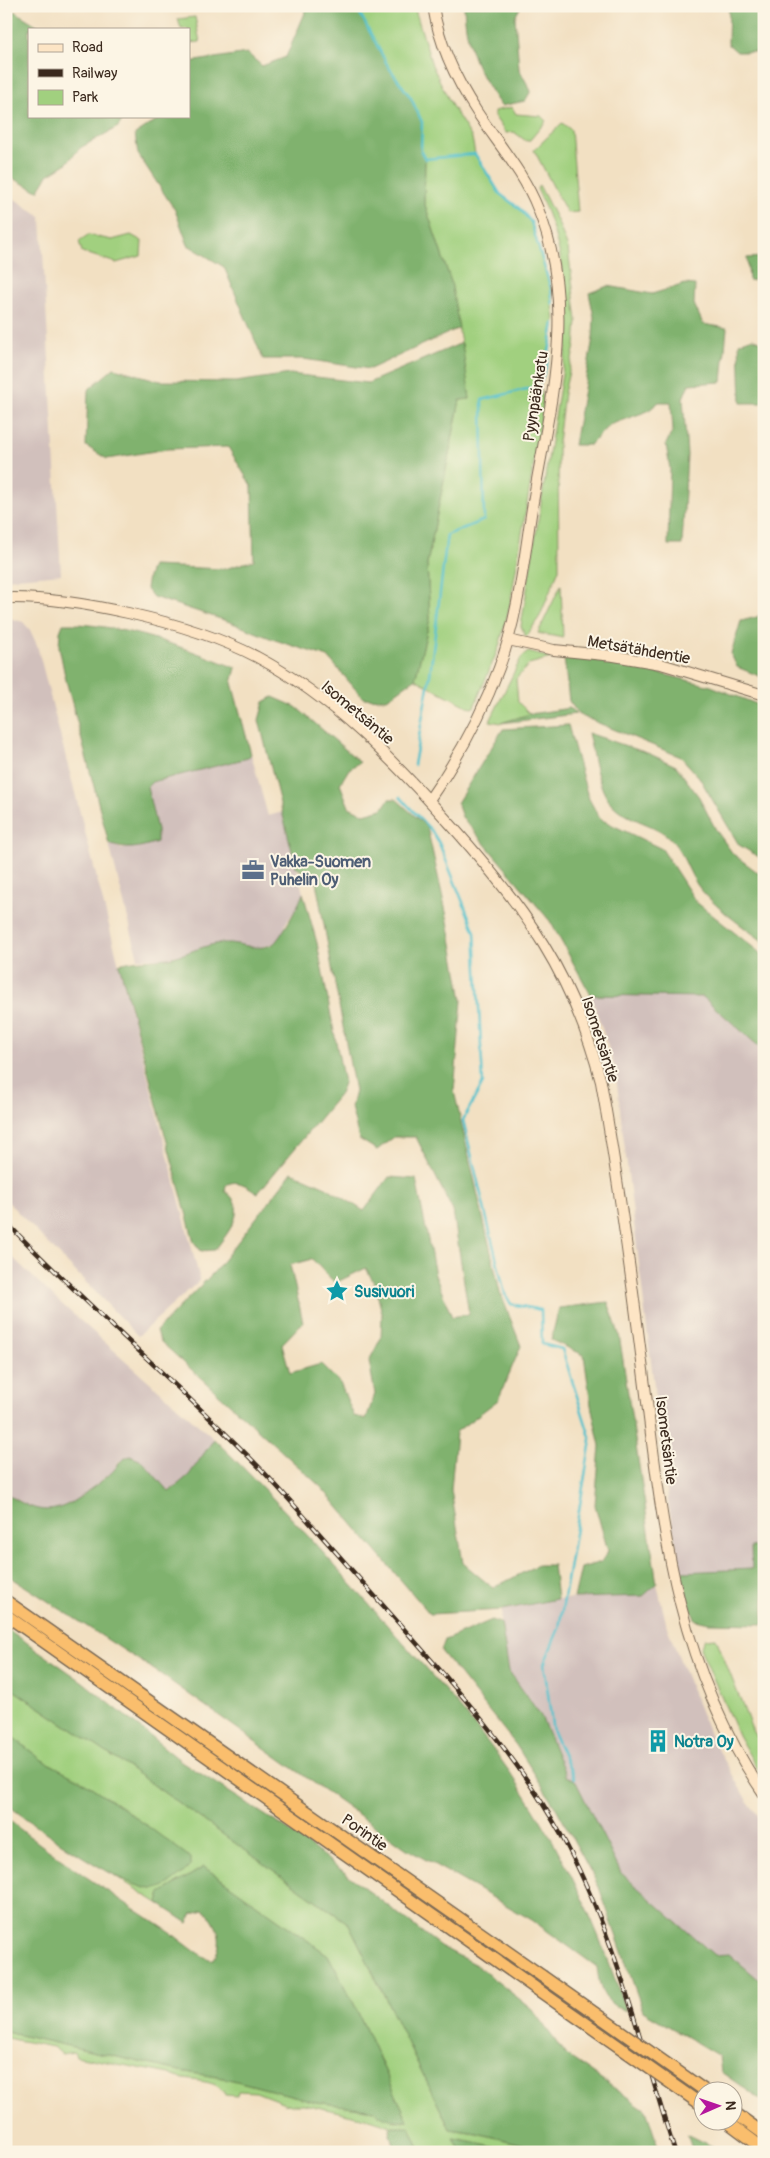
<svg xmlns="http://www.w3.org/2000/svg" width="770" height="2158" viewBox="0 0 770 2158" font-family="Pangolin,sans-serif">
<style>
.industrial{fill:#d1c0bc}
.green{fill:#a1d07f;stroke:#6e7d4e}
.forest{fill:#80b26e;stroke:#5e6e46;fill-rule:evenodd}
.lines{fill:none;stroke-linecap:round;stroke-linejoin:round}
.stream{stroke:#54c1cc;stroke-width:2.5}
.secondary-casing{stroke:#7b6a57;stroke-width:12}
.trunk-casing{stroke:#7b6a57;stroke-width:14}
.secondary{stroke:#fde5c5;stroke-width:10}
.trunk{stroke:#fabe6d;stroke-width:11}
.rail-casing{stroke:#3b2a1e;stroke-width:4.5}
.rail{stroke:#fcf5e5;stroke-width:2.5;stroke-dasharray:8;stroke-linecap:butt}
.trunk-bridge-casing{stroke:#7b6a57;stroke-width:14;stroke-linecap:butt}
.trunk-bridge{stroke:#fabe6d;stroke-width:11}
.labels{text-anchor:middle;stroke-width:4;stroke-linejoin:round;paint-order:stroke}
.street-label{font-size:16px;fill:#3b2a1e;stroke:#fcf5e5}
.service-label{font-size:16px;font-weight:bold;fill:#4e5e75;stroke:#fcf5e5;text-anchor:start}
.culture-label{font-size:16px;font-weight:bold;fill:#0d838f;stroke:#fcf5e5;text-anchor:start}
</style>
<rect width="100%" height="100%" fill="#fcf5e5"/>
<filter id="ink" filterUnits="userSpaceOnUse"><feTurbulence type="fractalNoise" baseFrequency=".02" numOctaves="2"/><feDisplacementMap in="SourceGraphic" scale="10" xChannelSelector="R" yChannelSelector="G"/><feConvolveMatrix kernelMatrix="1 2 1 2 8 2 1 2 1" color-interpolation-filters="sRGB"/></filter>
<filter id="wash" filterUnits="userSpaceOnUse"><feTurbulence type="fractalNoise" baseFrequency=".0096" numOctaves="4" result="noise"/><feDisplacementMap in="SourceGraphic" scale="20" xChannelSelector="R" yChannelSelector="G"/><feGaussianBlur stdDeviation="1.12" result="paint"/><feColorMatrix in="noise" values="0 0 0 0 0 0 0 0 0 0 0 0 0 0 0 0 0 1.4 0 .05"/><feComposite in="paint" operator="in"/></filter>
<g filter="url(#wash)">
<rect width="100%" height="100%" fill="#f2e0c2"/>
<!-- industrial -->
<path class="industrial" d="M6,193L41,217L61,574L6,579Z
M6,617L23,622L30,630L37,645L200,1280L138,1336L6,1200Z
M251,754L268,816L283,812L303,893L300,903L286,923L282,936L272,944L258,948L226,943L168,958H138L109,844L122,849L157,842V830L147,787L152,782L248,758Z
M591,995L703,997L764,1051V1546L751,1547L753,1569L681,1572L669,1507L615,1068Z
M6,1251L56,1299L214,1439L189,1475L168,1492L142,1461H119L115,1470L76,1500L55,1510H35L6,1493Z
M657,1584L667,1627L708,1731L746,1799L764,1823V1984L729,1954L714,1955L621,1873L605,1841L566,1776L541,1716L509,1671L501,1623L502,1610L557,1599L643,1596Z"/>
<!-- green -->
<path class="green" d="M356,6H414L432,65L452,106L472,138L475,154L500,194L520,209L531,222L551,289L555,320L547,364L539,385L544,402L510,605L499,647L474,707L471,708L415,679L430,619L427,564L460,400L470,399L451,282L424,202L425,159L421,152L422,122L411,98L388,66Z
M195,17L200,42L189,43V29H181L178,19Z
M512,107L516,114L541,116L546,121L530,140L526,141L514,132L506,133L494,116V111Z
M562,123L571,130L578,212L567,213L534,150Z
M539,185L557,220L568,248L577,321L575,346L564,393L558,443L559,569L540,616L526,637L521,626L568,337C567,283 561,239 537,189Z
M88,235L112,240L131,235L142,241L141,256L116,263L82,252L79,241Z
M561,585L563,638L538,633Z
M528,652L551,658L529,664L516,679L518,702L530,714L501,723L490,721L521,658Z
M716,1638L753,1732L764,1749V1781L738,1735L700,1648L705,1639Z
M6,1685L128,1767L349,1924L450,2129L477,2133L555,2152H519L455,2138L461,2152H421L410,2127L397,2128L370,2119L304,2104H287L256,2092L238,2091L237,2096L225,2095C218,2076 184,2084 170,2074L76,2056L74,2052L62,2054L53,2047L6,2038V2032L180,2071L229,2079L317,2102L374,2110L395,2121H408L354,2004L328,1955L204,1867L161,1893L158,1903L115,1876L148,1889L191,1859L120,1806L79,1779L42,1760L6,1732Z"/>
<!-- forest -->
<path class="forest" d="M6,6L43,29H29V116H125L118,127L80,148L66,164L48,175L38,191L6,175Z
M308,6H356L388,66L411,98L422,122L421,152L425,159L424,202L451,282L459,328L370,369L304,359H263L224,267L188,245L175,210L138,154L135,134L163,116H189V62L247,53L262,66L286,57Z
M464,6H521L515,17L519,69L531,91L525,101L501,106C477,72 466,48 464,6Z
M729,6H764V65L756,52H737L728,44Z
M764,257V282L749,280L747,258Z
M685,284L695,285L694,304L703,324L727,328L722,382L689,384L683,398L687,455L682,545H668L670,469L666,444L673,430L671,402H659L648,411L609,425L590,445H574L593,338L594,317L589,293L608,286L652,294Z
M753,338L764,343V403H741L739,343Z
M462,343L470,399L460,400L427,564L430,619L415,679L387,699L363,698L328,657L275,640L230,622L153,597L146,588L148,577L152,566L225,569L254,560L252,487L228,447L167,449L107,459L86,446L88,390L114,368L160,381L236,382L290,374L368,383Z
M764,611V678L737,667L731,654L741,621L757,617Z
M63,624C117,622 186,648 236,668L232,683L251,754L248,758L152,782L147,787L157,830V842C139,848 127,851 109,844L65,676L59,646L60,632Z
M564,658L625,662L650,671L711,686L764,707V860L739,845L699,777L681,757L579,715L569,701Z
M273,697L296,707L360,762L349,769L340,784L349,807L364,814L382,809L389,799H396L427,827L448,921L462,1000L454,1091L500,1292L521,1346L498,1400L456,1432L451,1490L463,1563L493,1588L538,1565H553L557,1599L502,1610L430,1614L321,1487L160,1341L157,1330L215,1271L292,1172L326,1187L364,1211L389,1177L416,1179L435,1275L452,1317L469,1314L453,1211L416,1137H394L377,1150L359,1139L351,1107L355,1091L316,882L296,867L259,720L264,702ZM312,1259L335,1283L366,1268L375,1285L382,1313L381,1338L369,1361L375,1394L366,1419L354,1416L340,1383L321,1364L290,1373L282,1344L303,1322L290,1265Z
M570,708L576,714L501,723L530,714Z
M568,725L588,797L600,819L662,849L696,902L764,956V1051L703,997L591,995L550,921L462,817L457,803L503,729Z
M588,733L650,754L676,766L699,797L716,830L733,854L764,877V942C742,926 720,911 702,891C687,874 684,848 665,834C647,821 621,819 607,798C596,780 593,753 588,733Z
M303,893L317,943L344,1083L340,1094L258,1193C248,1187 238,1178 226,1185L225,1191C250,1209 228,1232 215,1250L201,1251L194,1242L119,964C137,959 150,960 168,958C187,955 208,942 227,943C242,943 258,952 273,944C280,940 301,901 303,893Z
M608,1302L619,1334L657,1584L643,1596L574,1598L581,1568L601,1562L608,1551L595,1505L600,1446L591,1405L584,1355L551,1340L559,1308Z
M214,1439C272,1495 326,1555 379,1616C425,1668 474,1720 514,1778C564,1852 599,1928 626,2012C603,2001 600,1992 597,1967L532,1920L407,1849L159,1673L6,1574V1493C40,1517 58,1515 89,1490C97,1484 107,1478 114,1470C121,1462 119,1461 130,1456L142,1461L169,1492L189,1475Z
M764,1546V1624L709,1623L696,1620L690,1608L681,1572L752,1569L751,1547Z
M492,1620L501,1623L509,1671L541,1716L566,1776L575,1780L621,1873L714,1955L729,1954L764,1984V2102L721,2072L719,2056L643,2011L599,1887L555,1806L516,1745L441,1651L445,1640Z
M6,1628L83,1682L181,1761L296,1835L440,1946L476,1965L532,2009L565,2054L646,2110L660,2152H555L477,2133L450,2129L349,1924L128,1767L6,1685Z
M6,1732L42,1760L79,1779L120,1806L191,1858V1865C184,1873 168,1887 157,1889C127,1893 32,1823 6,1804Z
M6,1818C57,1859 113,1895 168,1931C182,1940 196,1955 212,1960C226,1944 218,1923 204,1910L193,1913L188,1923L158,1903L161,1893L204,1867L328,1955L354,2004L408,2121C395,2121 383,2119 374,2110L317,2102L229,2079L180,2071L6,2032Z
M391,2127H410L421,2152H395L390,2134Z
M687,2134L724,2152H693Z
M454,2138L513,2150L519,2152H461Z"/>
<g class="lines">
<!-- stream -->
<path class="stream" d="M356,6L388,66L411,98L422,122L421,152L425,159L475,154L500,194L520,209L531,222L551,289L553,305
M414,765L430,675L447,535L484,520L482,400L539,386L547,364L554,323
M400,797L431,830L439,843L475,932L483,1083L463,1120L505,1294L511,1304L541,1310L542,1344L562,1349L591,1440L559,1628L544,1664L553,1732L574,1778"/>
</g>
</g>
<g filter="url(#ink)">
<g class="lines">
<defs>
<path id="secondary" d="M6,598C47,597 88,604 128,613C173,623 217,636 257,657C334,698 394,761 452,826C525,908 573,974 601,1082C618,1177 631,1274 643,1370C662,1522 674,1663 764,1794
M508,640L554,650L614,656L661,664L764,695
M429,800C457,760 482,714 499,668C519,615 524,557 533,502C550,402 578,307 538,209C524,173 498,144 477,112C456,80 439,44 433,6"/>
<path id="trunk" d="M6,1601L542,1976
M6,1615L534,1987
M732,2111L764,2134
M725,2120L764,2149"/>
</defs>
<!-- secondary casing -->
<use href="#secondary" class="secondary-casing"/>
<!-- trunk casing -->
<use href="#trunk" class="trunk-casing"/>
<!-- secondary -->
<use href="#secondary" class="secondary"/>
<!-- trunk -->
<use href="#trunk" class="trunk"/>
<defs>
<path id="rail" d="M6,1222C88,1307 177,1383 259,1467C306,1517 350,1569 396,1620C455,1687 516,1754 560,1833C616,1933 640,2044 675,2152"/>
</defs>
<!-- rail casing -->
<use href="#rail" class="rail-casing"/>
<!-- rail -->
<use href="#rail" class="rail"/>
<defs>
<path id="trunk-bridge" d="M542,1976L704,2090
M534,1987L702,2105"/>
</defs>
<!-- trunk-bridge casing -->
<use href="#trunk-bridge" class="trunk-bridge-casing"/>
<!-- trunk-bridge -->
<use href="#trunk-bridge" class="trunk-bridge"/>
</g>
</g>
<!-- icons -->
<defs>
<symbol id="office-bare" viewBox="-9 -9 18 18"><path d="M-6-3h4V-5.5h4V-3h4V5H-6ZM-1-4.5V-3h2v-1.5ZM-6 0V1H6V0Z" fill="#5c6f8a" stroke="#fcf5e5" stroke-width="2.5" paint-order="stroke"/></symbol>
<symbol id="sight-bare" viewBox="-9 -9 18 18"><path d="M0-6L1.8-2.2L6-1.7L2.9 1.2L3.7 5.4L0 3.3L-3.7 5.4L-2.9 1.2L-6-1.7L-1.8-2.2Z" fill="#0f9aa8" stroke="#fcf5e5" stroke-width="2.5" paint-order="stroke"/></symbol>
<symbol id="building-bare" viewBox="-9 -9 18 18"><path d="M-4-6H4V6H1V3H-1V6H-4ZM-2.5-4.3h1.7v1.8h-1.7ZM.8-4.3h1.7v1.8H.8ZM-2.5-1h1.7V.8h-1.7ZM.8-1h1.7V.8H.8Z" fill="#0f9aa8" stroke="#fcf5e5" stroke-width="2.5" paint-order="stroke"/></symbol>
</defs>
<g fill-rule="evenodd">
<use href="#office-bare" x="237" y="854" width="32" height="32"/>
<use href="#sight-bare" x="321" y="1275" width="32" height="32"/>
<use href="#building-bare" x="642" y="1725" width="32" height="32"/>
</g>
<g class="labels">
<!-- street labels -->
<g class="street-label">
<text transform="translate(535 396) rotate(-81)" y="6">Pyynpäänkatu</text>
<text transform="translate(639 649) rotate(10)" y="6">Metsätähdentie</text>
<text transform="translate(358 712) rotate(40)" y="6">Isometsäntie</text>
<text transform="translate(601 1039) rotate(72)" y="6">Isometsäntie</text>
<text transform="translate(667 1440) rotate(83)" y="6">Isometsäntie</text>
<text transform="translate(365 1832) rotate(35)" y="6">Porintie</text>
</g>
<!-- service labels -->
<g class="service-label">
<text x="270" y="867">Vakka-Suomen<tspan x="270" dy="18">Puhelin Oy</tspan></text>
</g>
<!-- culture labels -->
<g class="culture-label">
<text x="354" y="1297">Susivuori</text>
<text x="674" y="1747">Notra Oy</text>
</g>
</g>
<!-- margin -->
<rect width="770" height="2158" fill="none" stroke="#fcf5e5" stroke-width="25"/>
<!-- legend -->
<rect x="28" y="28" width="162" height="90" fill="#fcf5e5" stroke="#afa495"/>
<rect x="38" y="44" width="25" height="8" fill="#fde5c5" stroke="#afa495"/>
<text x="72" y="52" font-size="15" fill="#3b2a1e">Road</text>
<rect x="38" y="69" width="25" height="8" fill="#3b2a1e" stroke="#afa495"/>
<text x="72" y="78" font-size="15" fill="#3b2a1e">Railway</text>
<rect x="38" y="90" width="25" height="15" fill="#a1d07f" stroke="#afa495"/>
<text x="72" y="102" font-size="15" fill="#3b2a1e">Park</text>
<!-- north arrow -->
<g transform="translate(718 2106) rotate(88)"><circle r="24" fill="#fcf5e5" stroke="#afa495"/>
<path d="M0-4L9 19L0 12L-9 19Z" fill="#b5179e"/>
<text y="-8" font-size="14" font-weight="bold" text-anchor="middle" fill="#3b2a1e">N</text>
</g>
</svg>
